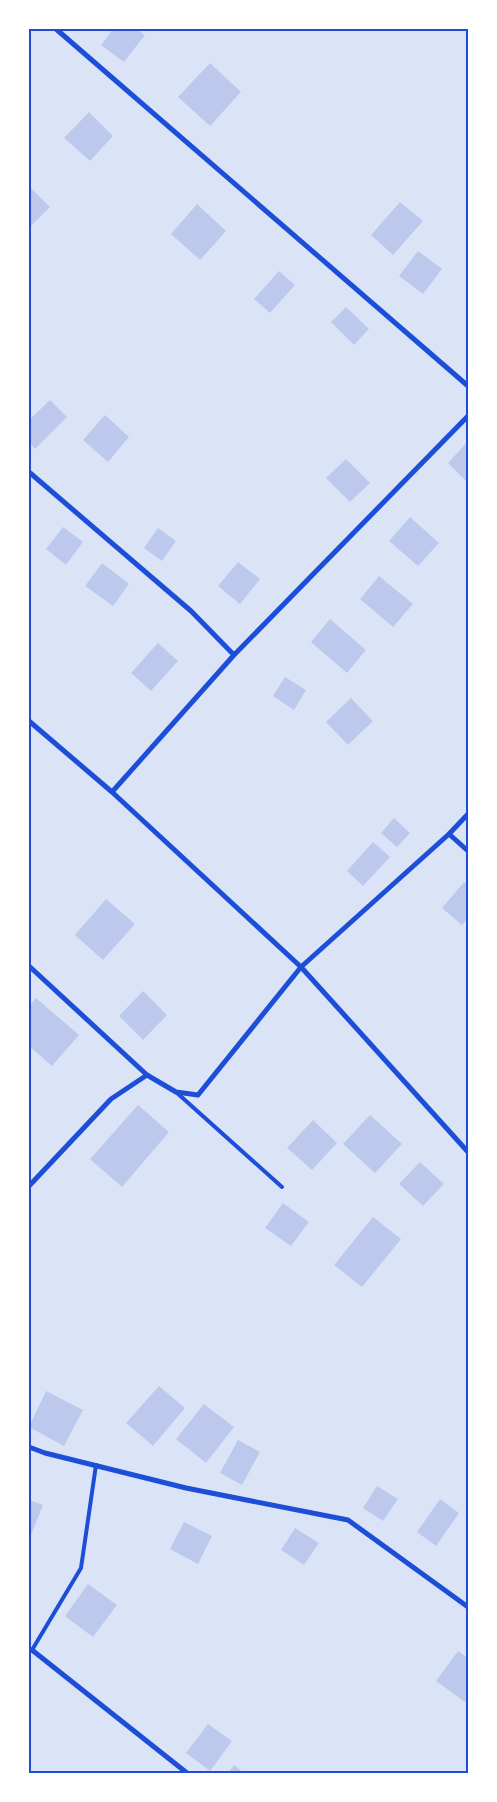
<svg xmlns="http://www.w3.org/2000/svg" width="497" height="1802" viewBox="0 0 497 1802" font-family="'Noto Sans',sans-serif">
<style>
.green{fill:#dbe4f7}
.building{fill:#bdc9ec}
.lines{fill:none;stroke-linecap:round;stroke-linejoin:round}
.service{stroke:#1d4ed8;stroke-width:4}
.minor{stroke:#1d4ed8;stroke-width:5}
.neatline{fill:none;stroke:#1d4ed8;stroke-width:2}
</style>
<rect width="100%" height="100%" fill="#f2f2f2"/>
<!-- green -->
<path class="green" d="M29,29H468V1773H29Z"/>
<!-- building -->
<path class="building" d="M113,29H136L145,35L124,62L101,45Z
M210,63L241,92L210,126L178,97Z
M89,112L113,136L90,161L64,138Z
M29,186L50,207L29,228Z
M400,202L423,221L393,255L371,235Z
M197,204L226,231L200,260L171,234Z
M418,251L442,269L423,294L399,276Z
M279,271L295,285L270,313L254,299Z
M346,307L369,329L354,345L331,322Z
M50,400L67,417L35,449L29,442V420Z
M105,415L129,437L108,462L83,440Z
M468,441V483L448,463Z
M346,459L370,483L350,502L326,478Z
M410,517L439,543L418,566L389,541Z
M63,527L83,542L66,565L46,549Z
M158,528L176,541L162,561L144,548Z
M238,562L260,579L240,604L218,586Z
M102,563L129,584L113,606L85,586Z
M379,576L413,604L393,627L360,599Z
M330,619L366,650L347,673L311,642Z
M158,643L178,661L151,691L131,673Z
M285,677L306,690L294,710L273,696Z
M351,698L373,721L348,745L326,722Z
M394,818L410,833L397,847L381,833Z
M373,842L390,857L363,886L347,871Z
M464,882L468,885V918L462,925L442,908Z
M106,899L135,924L103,960L75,935Z
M143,991L167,1015L143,1040L119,1016Z
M36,998L79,1035L52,1066L29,1046V1006Z
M138,1105L169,1132L122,1187L90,1159Z
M370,1115L402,1144L375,1173L343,1144Z
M313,1120L337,1143L312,1170L287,1148Z
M420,1162L444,1184L423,1206L399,1184Z
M283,1203L309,1222L291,1246L265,1228Z
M373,1217L401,1239L362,1287L334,1265Z
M159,1386L185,1408L153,1446L126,1423Z
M46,1391L83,1410L64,1446L29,1427Z
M204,1404L234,1427L206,1463L176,1439Z
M238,1440L260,1452L242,1485L220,1473Z
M377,1486L398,1499L383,1521L363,1508Z
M440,1499L459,1513L436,1546L417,1532Z
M29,1500L43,1505L29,1540Z
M184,1522L212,1536L198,1564L170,1549Z
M295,1528L319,1543L304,1565L281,1550Z
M88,1584L117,1605L93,1637L65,1616Z
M458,1651L468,1658V1704L436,1681Z
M208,1724L232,1741L210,1771L186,1753Z
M234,1765L244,1773H228Z"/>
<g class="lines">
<!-- service -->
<path class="service" d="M176,1092L282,1187
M29,1651L32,1650L81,1568L96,1465"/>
<!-- minor -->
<path class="minor" d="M56,29L468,386
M29,472L191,611L234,655
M29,721L112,792L301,967L468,1152
M112,792L234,655L468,416
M449,834L468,851
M29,966L147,1075L176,1092L198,1095L301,967L449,834L468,814
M29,1186L111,1099L147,1075
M29,1447L45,1453L186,1488L348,1520L468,1607
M32,1650L187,1773"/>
</g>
<!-- border -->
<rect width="497" height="1802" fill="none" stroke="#ffffff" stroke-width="60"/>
<rect x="30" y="30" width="437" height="1742" class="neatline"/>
</svg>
